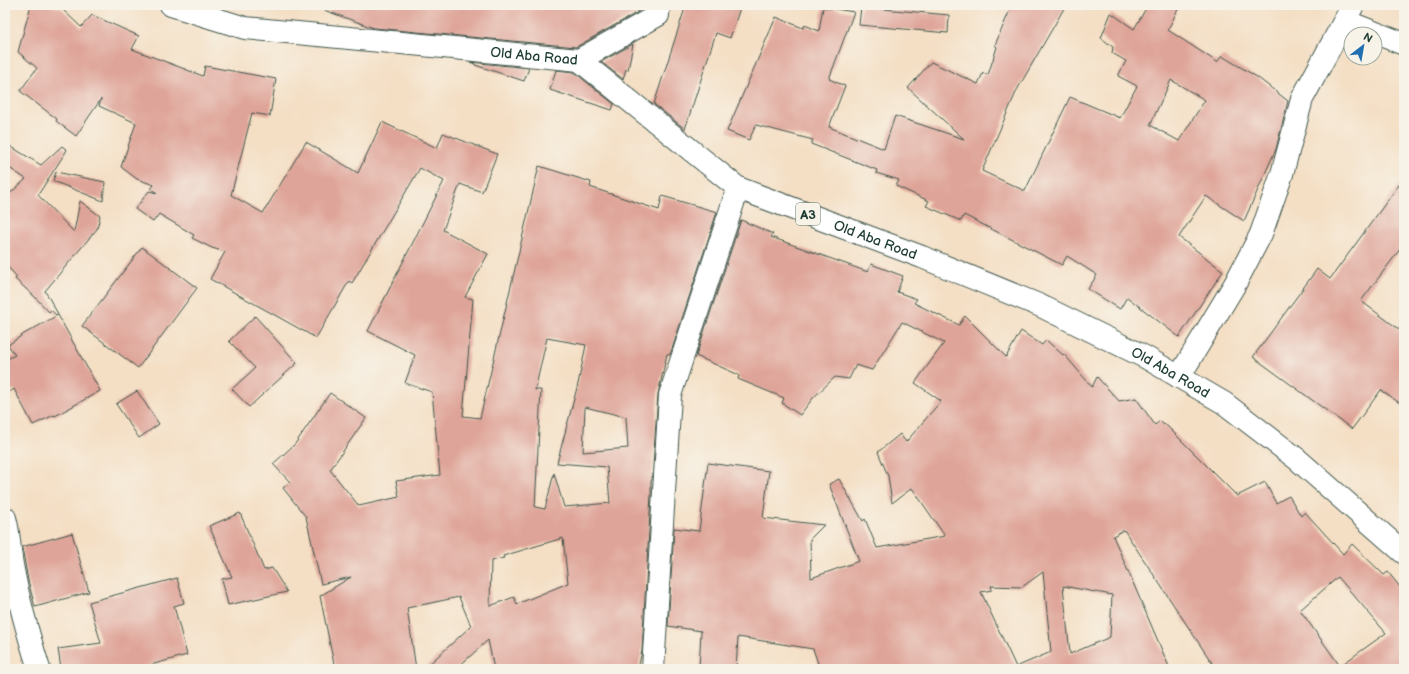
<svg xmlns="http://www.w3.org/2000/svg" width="1409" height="674" viewBox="0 0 1409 674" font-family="'Balsamiq Sans',sans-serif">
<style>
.building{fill:#dfa499;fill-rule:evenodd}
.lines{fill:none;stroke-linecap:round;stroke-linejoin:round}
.minor-casing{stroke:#3f554a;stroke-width:24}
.major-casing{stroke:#3f554a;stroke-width:24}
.minor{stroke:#fff;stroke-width:22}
.major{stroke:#fff;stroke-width:22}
.labels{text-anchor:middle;stroke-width:3.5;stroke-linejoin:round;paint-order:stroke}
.shield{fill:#f7f3e8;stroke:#60746a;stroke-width:1}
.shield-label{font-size:13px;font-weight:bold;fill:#1f3d34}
.street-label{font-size:14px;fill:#1f3d34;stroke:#f7f3e8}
</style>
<rect width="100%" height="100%" fill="#f7f3e8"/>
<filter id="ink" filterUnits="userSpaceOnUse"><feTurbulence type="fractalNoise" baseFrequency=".025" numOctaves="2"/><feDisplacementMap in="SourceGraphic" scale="8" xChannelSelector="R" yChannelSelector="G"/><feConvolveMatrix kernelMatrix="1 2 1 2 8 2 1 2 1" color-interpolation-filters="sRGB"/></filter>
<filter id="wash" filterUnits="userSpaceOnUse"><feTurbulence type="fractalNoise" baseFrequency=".012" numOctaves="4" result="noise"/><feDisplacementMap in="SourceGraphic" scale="16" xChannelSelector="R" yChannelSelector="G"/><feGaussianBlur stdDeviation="0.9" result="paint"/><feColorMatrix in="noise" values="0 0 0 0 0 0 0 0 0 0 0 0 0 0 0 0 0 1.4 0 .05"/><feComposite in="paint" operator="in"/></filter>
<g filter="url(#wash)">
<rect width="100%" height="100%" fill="#f4dfc5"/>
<g id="blocks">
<!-- building -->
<path class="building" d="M31,5H50L61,8L81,27L92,15L139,36L132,49L203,76L205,66L276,79L270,116L252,113L231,195L263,213L306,142L358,173L382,122L437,148L443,133L497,154L482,192L460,184L443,230L488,254L465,297L473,299L463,416L480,418L539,166L591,182L590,187L659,210L662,196L717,212L670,355L667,354L658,394L652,480L651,481V495L642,651L638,669H494L488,640L456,669H424L471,626L459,597L407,608L416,669H335L320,596L351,577L321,584L306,517L283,488L290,482L273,464L295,444L330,393L366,418L330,470L359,506L399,497L396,481L440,475L432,392L405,383L415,355L368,331L444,181L420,168L352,283L349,281L316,338L210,279L225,252L212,248L192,238L194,235L159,214L153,222L135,209L149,191L157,193L151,189L154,185L137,179L121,167L136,123L99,106L101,99L76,136L56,121L57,119L20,91L37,68L18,52ZM547,338L586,345L578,384L557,463L607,467L610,503L564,507L554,473L545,509L535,507L541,390H535ZM585,407L626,417L628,448L583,452ZM563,538L568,583L517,604L514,597L490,606L491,561L504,558L503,556Z
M318,5H640L638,12L576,47L374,28L318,8Z
M686,5H741L730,38L716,33L685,129L654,104Z
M1012,5H1066L1017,90L982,171L1025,191L1070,97L1120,118L1137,86L1118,76L1126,61L1112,53L1113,47L1101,38L1111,13L1134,29L1148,5H1180L1168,30L1217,62L1222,56L1257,77L1288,101L1276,149L1244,221L1206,196L1179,237L1223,271L1179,337L1127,297L1120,309L1088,289L1097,275L1067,256L1062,265L964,215L961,221L926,206L929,201L896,186L899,180L876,173L877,170L811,144L813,140L756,125L749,140L727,131L776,17L803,28L805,25L819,31L823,7L854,12L829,79L845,86L829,127L884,149L895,116L964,139L908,88L931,62L978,84L983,73L988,75L997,47L995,45ZM1171,80L1205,100L1179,141L1150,125Z
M861,7L949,15L948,33L859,25Z
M633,44L628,70L626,69L623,79L601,62Z
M470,62L529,68L524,81L475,65V64Z
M556,70L574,72L614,104L612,110L550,90Z
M5,143L41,165L62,146L67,150L38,195L74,232L80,201L100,216L97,229L45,291L58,314L56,315L51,310L49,312L35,297L15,279L17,277L5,264V198L26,179L5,165Z
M56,172L105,182L103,201L53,181Z
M1404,178V244L1361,301L1404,333V406L1381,390L1352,429L1253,357L1317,269L1330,279Z
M741,220L773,234L771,237L868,272L871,264L903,276L897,292L917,299L914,303L959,325L965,316L1006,357L1021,331L1042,345L1046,340L1063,355L1064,354L1092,387L1097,377L1119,401L1136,398L1155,425L1160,421L1164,425L1165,424L1237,496L1265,482L1276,503L1289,496L1301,516L1305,512L1343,554L1352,544L1384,575L1388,572L1404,592V669H1216L1124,530L1113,536L1170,669H820L813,649L738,637L736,669H699L701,631L668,626L674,528L699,531L708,463L769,471L763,518L824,525L810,539L811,578L859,561L829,484L839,479L863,521L865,519L877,548L945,536L912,488L892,503L888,476L878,452L900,434L906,442L941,401L915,383L944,343L902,322L872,370L856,365L849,379L835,377L813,398L800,415L782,403L784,398L738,379L739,375L696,356ZM1043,572L1051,652L1016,667L981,592L992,590L991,586L1022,587ZM1338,577L1386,633L1340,666L1300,610ZM1063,586L1112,595L1110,637L1070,654Z
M142,247L197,288L138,368L82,326Z
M58,315L100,391L55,416L54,415L33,425L14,389L5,395V360L15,355L8,345L24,334Z
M255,316L297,363L249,407L232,389L255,368L229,341Z
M137,391L159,424L139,438L116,404Z
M240,513L264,570L272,568L287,592L228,605L222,579L232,577L209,526Z
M72,533L89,592L35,607L28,580L22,547Z
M177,578L184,603L174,606L187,655L136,669H61L58,649L101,643L89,602Z"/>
</g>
</g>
<g filter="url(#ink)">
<use href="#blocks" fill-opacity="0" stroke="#3f554a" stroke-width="1"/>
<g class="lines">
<defs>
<path id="minor" d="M1345,21L1404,44
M579,60L658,15L659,5
M1179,377L1235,284L1261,234L1282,174L1302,99L1353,5
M5,518C10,535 9,553 13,570C19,603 29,637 39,669
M653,669L670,395L738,188"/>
<g id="major">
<path id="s1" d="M171,5L245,28L579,60L738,188L922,257L1041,306L1145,357L1224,403L1297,459L1404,553"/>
</g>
</defs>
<!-- minor casing -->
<use href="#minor" class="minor-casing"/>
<!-- major casing -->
<use href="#major" class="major-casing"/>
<!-- minor -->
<use href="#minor" class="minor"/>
<!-- major -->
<use href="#major" class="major"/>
</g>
</g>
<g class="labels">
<!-- shield labels -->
<rect class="shield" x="796" y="203" width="24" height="22" rx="3"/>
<g class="shield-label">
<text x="808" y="219">A3</text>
</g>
<!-- street labels -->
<g class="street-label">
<text dy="5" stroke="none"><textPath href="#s1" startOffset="368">Old Aba Road</textPath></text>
<text dy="5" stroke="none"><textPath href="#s1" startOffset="764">Old Aba Road</textPath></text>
<text dy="5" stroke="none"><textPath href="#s1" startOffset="1088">Old Aba Road</textPath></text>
</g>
</g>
<!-- margin -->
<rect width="1409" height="674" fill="none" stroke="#f7f3e8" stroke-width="20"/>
<!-- north arrow -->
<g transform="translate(1363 46) rotate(31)"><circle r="19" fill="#f7f3e8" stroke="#a1aaa0"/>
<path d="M0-3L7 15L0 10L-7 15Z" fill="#1f6fb2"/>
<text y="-6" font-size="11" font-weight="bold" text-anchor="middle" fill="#1f3d34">N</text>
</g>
</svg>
